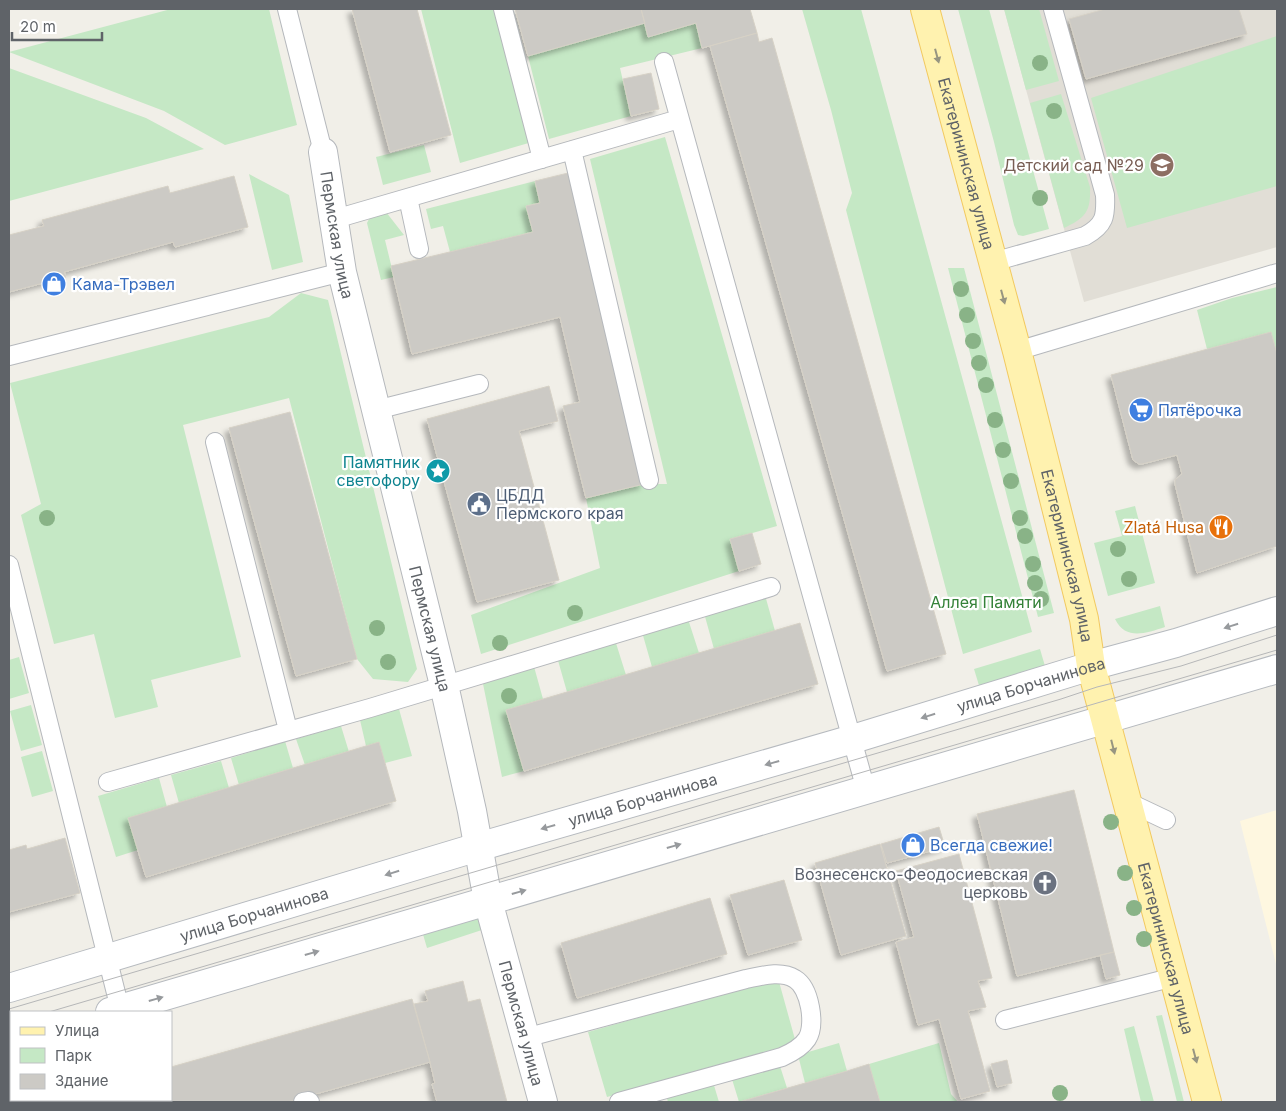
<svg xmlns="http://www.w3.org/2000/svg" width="1286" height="1111" viewBox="0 0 1286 1111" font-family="Inter,sans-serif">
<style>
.commercial{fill:#fef7e0}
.education{fill:#e1ded6}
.green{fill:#c5e8c5}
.building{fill:#cccac5;stroke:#d6d1c6;filter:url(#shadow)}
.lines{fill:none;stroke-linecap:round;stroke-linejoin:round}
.service-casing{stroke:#b5b8bc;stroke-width:20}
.minor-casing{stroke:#b5b8bc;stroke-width:30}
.secondary-casing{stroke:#b6babf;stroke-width:30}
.primary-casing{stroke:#f2c960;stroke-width:30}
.service{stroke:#fff;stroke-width:18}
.minor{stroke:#fff;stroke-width:28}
.secondary{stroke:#fff;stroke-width:28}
.primary{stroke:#fff2af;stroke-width:28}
.tram{stroke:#b6b7b8;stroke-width:1}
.tree{fill:#89b387}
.oneway{fill:#979581}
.oneway2{fill:#979a9d}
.labels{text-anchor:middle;stroke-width:4.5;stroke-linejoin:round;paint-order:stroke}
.street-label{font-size:16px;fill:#5f6368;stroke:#fff}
.education-label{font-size:16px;fill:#785e54;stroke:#fff;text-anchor:end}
.shop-label{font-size:16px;fill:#366cbe;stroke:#fff;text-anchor:start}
.culture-label{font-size:16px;fill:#0d838f;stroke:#fff;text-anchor:end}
.service-label{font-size:16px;fill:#4e5e75;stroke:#fff;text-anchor:start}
.food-label{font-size:16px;fill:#c56008;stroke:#fff;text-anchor:end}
.park-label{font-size:16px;fill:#348238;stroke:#fff}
.worship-label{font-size:16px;fill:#5b616d;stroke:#fff;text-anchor:end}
</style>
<defs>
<filter id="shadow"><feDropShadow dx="-4.5" dy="4.5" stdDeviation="2.5" flood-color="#0004"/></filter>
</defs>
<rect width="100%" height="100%" fill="#f1efe8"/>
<!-- commercial -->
<path class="commercial" d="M1277,810V968L1240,821Z"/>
<!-- education -->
<path class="education" d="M1004,9H1277V247L1084,302Z"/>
<!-- green -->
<path class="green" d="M171,9H269L297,125L225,145L164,111L9,52Z
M421,9H513L542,120L543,132L539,140L460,163Z
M802,9H861L1032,632L963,654L846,210L852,193L831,110Z
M958,9H989L1049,229L1023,236L1018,235L1014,225L994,142Z
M1004,9H1039L1059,81L1026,90Z
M645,23L649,37L696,23L702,48L620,68L631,116L549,139L528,56Z
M1277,36V186L1127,228L1091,98Z
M9,68L146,118L204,149L9,201Z
M1061,94L1090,187C1091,211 1086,218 1064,228L1030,103Z
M665,137L777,526L731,539L739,571L481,654L471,615L600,568L586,498L644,484H667L590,159Z
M424,145L431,172L383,185L376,157Z
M249,174L289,195L303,262L272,270Z
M535,181L540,203L526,206L533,232L450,252L443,226L431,229L426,209Z
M386,212L404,235L385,240L394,277L381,280L367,223L369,219Z
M948,268H964L1054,613L1038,617Z
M1277,287V354L1271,333L1207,349L1197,310L1232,298Z
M301,293L328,300L417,669L408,682L373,679L357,659L289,398L183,425L241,657L151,680L158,707L115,718L94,634L54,644L21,515L41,504L10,383L269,317Z
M1135,506L1155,583L1108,596L1094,543L1122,536L1115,511Z
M765,595L775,631L714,649L704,613Z
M1160,606L1165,627C1146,633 1126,641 1115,619Z
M688,619L699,653L652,667L642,632Z
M615,640L626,675L567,692L557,657Z
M1040,649L1047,673L981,692L974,669Z
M19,657L29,693L9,699V660Z
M533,663L543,699L506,711L524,771L502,777L482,679Z
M31,705L42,745L21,751L10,711Z
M399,709L412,756L385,763L379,743L366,746L360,720Z
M341,726L349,752L305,765L296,739Z
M285,741L293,768L239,785L231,758Z
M42,751L53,791L32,797L21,757Z
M221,761L229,788L179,803L171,775Z
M159,778L167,807L138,850L116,857L98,796Z
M474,916L482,921L488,928L427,948L422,931Z
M778,978L796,1043L607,1097L588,1032Z
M1162,1015L1184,1102H1177L1156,1016Z
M1134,1026L1154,1102H1141L1124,1029Z
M839,1043L847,1071L805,1083L798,1055Z
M939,1043L951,1094L958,1102H880L869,1064Z
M779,1063L787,1088L739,1102L731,1076Z
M713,1082L719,1102H668L666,1095Z"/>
<!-- building -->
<path class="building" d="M352,9H417L451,135L390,152Z
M515,9H641L645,23L528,56Z
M641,9H750L757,33L702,48L696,23L648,37Z
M1105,9H1239L1247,34L1086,79L1069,19Z
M757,33L759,42L772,38L946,654L887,671L710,46Z
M651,73L659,109L631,116L623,79Z
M568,173L644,484L586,498L563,406L580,402L560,317L412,354L391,266L533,232L526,206L540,203L535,181Z
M234,176L248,227L175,247L173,242L64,272L66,277L9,292V235L44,226L42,220L168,186L170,193Z
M1271,332L1277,354V546L1197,573L1175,484V480L1182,474L1177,455L1142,464H1139L1133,460L1111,375Z
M549,386L558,421L519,431L559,580L477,602L427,419Z
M290,412L357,659L296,676L229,428Z
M752,533L761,564L739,571L730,539Z
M800,623L818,684L524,771L506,710Z
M379,742L396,801L146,877L128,818Z
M1074,790L1114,952L1017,976L977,814Z
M939,827L945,847L887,863L881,844Z
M65,838L80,893L9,912V850L26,845L27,849Z
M880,844L906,936L841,955L815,863Z
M959,854L992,978L978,981L986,1007L968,1011L990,1091L961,1099L939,1019L918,1025L896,942L914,937L896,871Z
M784,880L802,940L748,955L730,895Z
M710,898L727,954L577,998L561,943Z
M1114,952L1120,975L1106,979L1100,955Z
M463,981L468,1002L480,999L507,1102H437L432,1084L435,1083L430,1062L414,1004L428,1001L425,991Z
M412,999L430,1062L287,1102H95L94,1100H171V1067Z
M1007,1060L1012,1083L997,1087L991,1064Z
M869,1064L880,1102H739L847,1071Z
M53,1100H94L95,1102H44Z"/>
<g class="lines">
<defs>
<path id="service" d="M287,9L323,152
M503,9L542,159
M664,62L866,790
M572,150L649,480
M408,198L419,249
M335,219L679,119
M993,262L1085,236C1105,225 1106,216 1105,195L1053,9
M1017,351L1277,273
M9,356L342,272
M376,410L479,384
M215,442L288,730
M9,565L120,1009
M108,782L370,708L771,587
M1128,802L1166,820
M1005,1020L1174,977
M525,1038L746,979C761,976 781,970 795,979C810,988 816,1025 807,1039C801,1048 791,1053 782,1057L619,1102
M303,1102L309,1101L310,1102"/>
<g id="minor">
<path id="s1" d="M323,152L342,272L444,685L472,811L488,901L543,1102"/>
</g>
<g id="secondary">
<path id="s2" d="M9,988L478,847L853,739L1091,666L1176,643L1277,611"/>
<path d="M110,1012L1277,669"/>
<path d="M9,1042L11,1041"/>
</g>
<g id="primary">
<path id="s3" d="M925,9L1017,351L1084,619L1091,666L1207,1102"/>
</g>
</defs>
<!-- service casing -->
<use href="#service" class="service-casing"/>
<!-- minor casing -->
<use href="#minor" class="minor-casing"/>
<!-- secondary casing -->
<use href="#secondary" class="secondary-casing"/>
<!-- primary casing -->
<use href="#primary" class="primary-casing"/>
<!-- service -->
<use href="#service" class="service"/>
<!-- minor -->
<use href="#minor" class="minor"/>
<!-- secondary -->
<use href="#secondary" class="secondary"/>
<!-- primary -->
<use href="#primary" class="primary"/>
<!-- tram -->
<path class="tram" d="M9,1009L1061,699L1097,687L1181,666L1277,635
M49,1012L1277,650
M9,1025L11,1024"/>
</g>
<!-- trees -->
<g class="tree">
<circle cx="1040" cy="63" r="8"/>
<circle cx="1054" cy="111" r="8"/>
<circle cx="1040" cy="198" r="8"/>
<circle cx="961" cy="289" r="8"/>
<circle cx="967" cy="315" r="8"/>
<circle cx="973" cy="341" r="8"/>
<circle cx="979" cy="363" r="8"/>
<circle cx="986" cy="385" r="8"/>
<circle cx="995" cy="420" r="8"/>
<circle cx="1003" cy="450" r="8"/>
<circle cx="1011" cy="481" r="8"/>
<circle cx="47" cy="518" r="8"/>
<circle cx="1020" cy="518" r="8"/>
<circle cx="1025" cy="536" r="8"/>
<circle cx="1118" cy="549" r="8"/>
<circle cx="1033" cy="564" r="8"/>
<circle cx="1129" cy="579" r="8"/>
<circle cx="1035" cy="583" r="8"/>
<circle cx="1041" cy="599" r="8"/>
<circle cx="575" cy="613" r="8"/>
<circle cx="377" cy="628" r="8"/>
<circle cx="500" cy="643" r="8"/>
<circle cx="388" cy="662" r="8"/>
<circle cx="509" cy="696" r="8"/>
<circle cx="1111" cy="822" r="8"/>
<circle cx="1125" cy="873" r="8"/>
<circle cx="1134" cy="908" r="8"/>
<circle cx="1144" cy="939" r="8"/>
<circle cx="1060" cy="1093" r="8"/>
</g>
<!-- one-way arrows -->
<defs><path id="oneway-solid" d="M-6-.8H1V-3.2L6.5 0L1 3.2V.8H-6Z" transform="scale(1.25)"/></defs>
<g class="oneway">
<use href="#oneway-solid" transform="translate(937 56) rotate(75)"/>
<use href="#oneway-solid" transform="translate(1003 297) rotate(75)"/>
<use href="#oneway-solid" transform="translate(1113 747) rotate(76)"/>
<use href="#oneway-solid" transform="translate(1195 1056) rotate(75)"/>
</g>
<g class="oneway2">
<use href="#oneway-solid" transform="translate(1231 626) rotate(162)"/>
<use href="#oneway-solid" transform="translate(928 716) rotate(163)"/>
<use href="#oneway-solid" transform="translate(772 763) rotate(164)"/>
<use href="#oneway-solid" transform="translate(548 827) rotate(164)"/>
<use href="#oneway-solid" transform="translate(674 846) rotate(-16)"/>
<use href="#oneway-solid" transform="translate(392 873) rotate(163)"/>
<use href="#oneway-solid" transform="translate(519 892) rotate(-16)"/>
<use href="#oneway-solid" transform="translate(312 953) rotate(-16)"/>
<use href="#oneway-solid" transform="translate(156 999) rotate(-16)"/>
</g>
<!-- icons -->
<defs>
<symbol id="school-disc" viewBox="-11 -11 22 22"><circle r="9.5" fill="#8d6e63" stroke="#fff"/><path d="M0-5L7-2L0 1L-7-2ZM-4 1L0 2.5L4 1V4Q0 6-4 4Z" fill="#fff"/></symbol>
<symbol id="shop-disc" viewBox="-11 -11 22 22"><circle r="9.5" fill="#3f7fe0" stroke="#fff"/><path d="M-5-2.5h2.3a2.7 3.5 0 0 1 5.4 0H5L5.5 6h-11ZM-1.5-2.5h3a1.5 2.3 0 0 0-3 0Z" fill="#fff"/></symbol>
<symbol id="supermarket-disc" viewBox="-11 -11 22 22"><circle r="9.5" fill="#3f7fe0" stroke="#fff"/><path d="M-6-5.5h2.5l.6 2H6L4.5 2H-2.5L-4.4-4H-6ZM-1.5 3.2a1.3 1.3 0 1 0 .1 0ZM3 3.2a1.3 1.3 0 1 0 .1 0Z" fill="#fff"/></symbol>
<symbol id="sight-disc" viewBox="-11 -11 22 22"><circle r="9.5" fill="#0f9aa8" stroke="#fff"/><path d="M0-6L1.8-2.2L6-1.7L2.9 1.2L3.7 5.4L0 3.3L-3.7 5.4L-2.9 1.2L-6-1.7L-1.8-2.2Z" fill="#fff"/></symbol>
<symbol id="civic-disc" viewBox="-11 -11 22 22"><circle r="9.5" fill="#5c6f8a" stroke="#fff"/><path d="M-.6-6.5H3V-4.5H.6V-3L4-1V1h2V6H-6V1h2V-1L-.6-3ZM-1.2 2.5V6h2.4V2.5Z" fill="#fff"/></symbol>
<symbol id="restaurant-disc" viewBox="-11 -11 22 22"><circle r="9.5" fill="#e8710a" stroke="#fff"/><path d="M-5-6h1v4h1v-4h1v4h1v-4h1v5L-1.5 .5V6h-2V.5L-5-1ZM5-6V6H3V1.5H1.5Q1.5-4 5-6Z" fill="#fff"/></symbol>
<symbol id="church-disc" viewBox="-11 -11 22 22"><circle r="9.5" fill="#6b7280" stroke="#fff"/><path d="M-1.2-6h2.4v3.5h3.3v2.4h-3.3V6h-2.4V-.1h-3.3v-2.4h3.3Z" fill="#fff"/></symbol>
</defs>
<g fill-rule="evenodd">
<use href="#school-disc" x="1148" y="151" width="28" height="28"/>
<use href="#shop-disc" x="40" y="270" width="28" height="28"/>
<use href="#supermarket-disc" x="1127" y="396" width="28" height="28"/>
<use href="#sight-disc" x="424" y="457" width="28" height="28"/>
<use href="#civic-disc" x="465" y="490" width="28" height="28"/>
<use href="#restaurant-disc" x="1207" y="513" width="28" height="28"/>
<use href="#shop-disc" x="899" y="831" width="28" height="28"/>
<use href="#church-disc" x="1031" y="869" width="28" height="28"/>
</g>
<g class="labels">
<!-- street labels -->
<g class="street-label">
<text dy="6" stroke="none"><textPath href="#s3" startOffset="160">Екатерининская улица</textPath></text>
<text dy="6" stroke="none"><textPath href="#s1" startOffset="84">Пермская улица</textPath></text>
<text dy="6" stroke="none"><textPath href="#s3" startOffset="565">Екатерининская улица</textPath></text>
<text dy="6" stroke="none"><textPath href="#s1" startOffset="489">Пермская улица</textPath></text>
<text dy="6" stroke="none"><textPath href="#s2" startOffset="1066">улица Борчанинова</textPath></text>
<text dy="6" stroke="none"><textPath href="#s2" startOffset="661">улица Борчанинова</textPath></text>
<text dy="6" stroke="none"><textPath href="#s2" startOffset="256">улица Борчанинова</textPath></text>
<text dy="6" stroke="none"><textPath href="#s3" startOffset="970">Екатерининская улица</textPath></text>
<text dy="6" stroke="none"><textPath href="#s1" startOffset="894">Пермская улица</textPath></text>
</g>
<!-- education labels -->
<g class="education-label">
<text x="1144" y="171">Детский сад №29</text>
</g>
<!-- shop labels -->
<g class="shop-label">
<text x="72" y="290">Кама-Трэвел</text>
<text x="1158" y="416">Пятёрочка</text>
<text x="930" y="851">Всегда свежие!</text>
</g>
<!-- culture labels -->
<g class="culture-label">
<text x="420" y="468">Памятник<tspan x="420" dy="18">светофору</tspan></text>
</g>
<!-- service labels -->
<g class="service-label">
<text x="496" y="501">ЦБДД<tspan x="496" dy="18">Пермского края</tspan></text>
</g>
<!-- food labels -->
<g class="food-label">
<text x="1204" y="533">Zlatá Husa</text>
</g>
<!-- park labels -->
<g class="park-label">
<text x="986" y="608">Аллея Памяти</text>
</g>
<!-- worship labels -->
<g class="worship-label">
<text x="1028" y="880">Вознесенско-Феодосиевская<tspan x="1028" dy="18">церковь</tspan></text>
</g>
</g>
<!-- border -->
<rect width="1286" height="1111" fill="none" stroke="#5f6368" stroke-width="20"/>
<!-- legend -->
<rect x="10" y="1011" width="162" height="90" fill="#ffffff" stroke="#bfc1c3"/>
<rect x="20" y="1027" width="25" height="8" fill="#fff2af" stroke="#bfc1c3"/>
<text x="55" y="1036" font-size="15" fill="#5f6368">Улица</text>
<rect x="20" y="1048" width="25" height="15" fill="#c5e8c5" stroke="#bfc1c3"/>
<text x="55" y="1061" font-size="15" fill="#5f6368">Парк</text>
<rect x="20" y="1074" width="25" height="15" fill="#cccac5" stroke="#bfc1c3"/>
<text x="55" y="1086" font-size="15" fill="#5f6368">Здание</text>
<!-- scale -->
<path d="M12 32v8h90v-8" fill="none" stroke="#5f6368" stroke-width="2.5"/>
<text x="20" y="32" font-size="15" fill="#5f6368" stroke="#ffffff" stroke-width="4" paint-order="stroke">20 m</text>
</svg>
